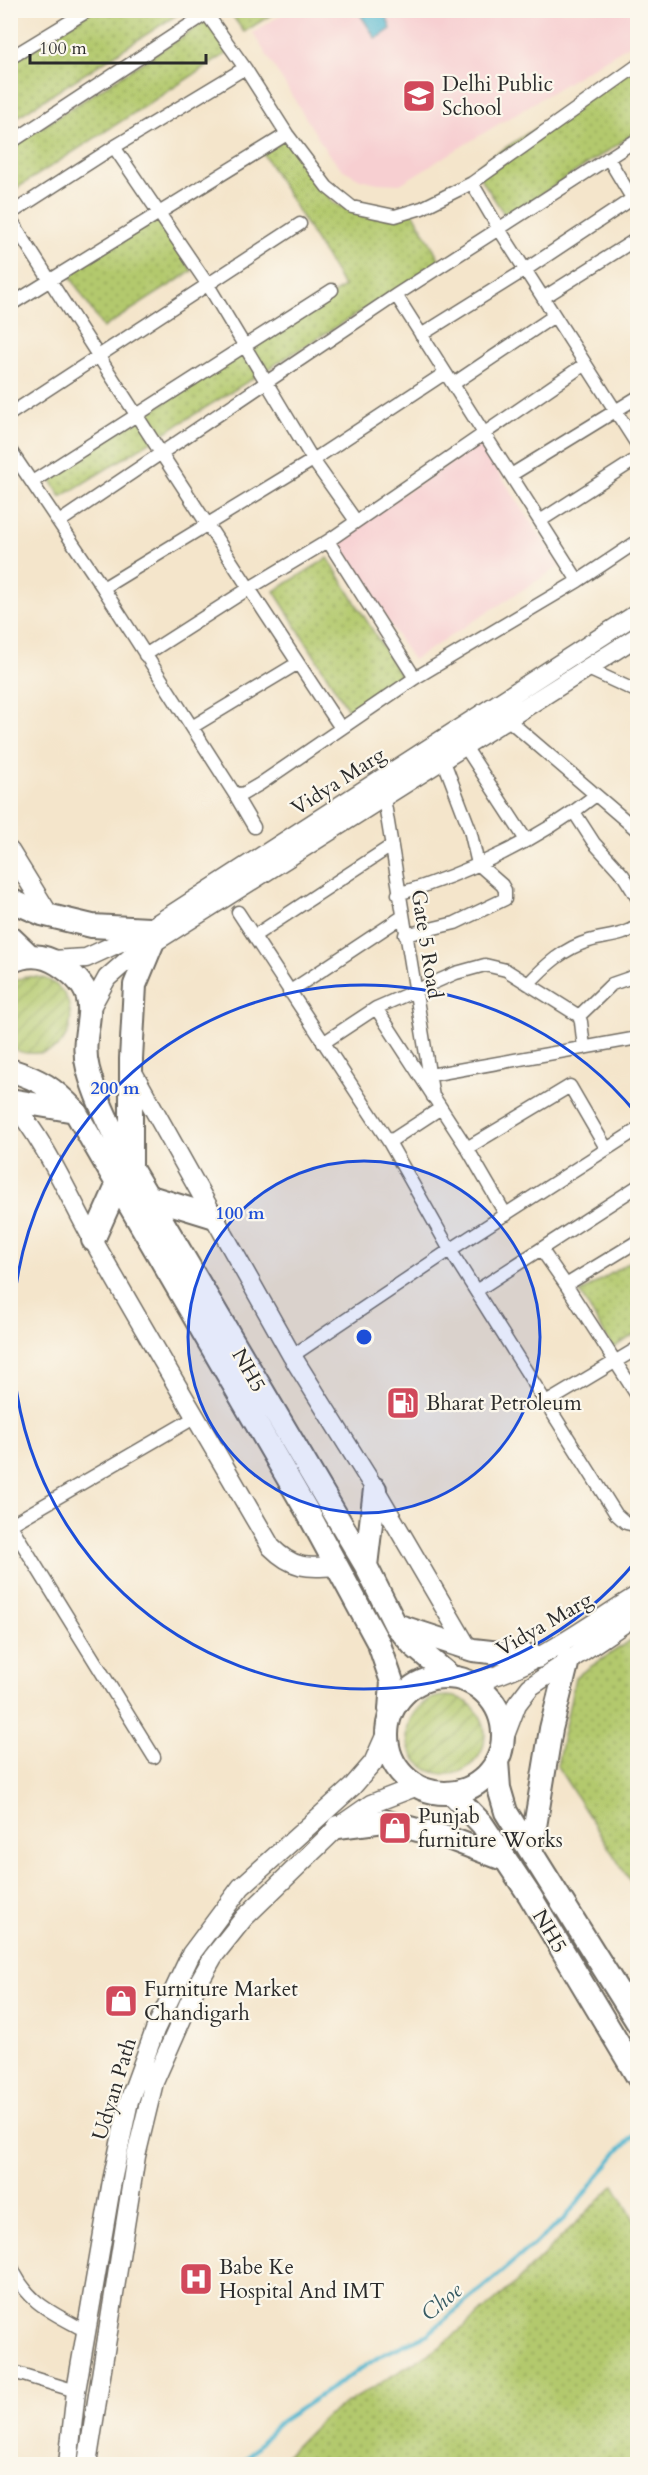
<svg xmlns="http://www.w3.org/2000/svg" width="648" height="2475" viewBox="0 0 648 2475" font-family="Cardo,serif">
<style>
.built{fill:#f7cfd1}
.park{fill:url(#park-dots);stroke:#6f7a4c;stroke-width:1.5}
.garden{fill:url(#garden-furrows);stroke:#6f7a4c;stroke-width:1.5}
.water{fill:#51b6cf;stroke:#3e707d;stroke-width:1.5}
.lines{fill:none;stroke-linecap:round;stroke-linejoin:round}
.stream{stroke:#51b6cf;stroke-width:4}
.street-casing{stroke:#716c63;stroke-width:15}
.secondary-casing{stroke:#716c63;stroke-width:21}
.highway-casing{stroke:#716c63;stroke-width:26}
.street{stroke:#fff;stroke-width:12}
.secondary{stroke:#fff;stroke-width:18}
.highway{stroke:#fff;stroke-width:22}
.ring{fill:none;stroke:#1d4ed8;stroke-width:3}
.labels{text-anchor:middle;stroke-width:4.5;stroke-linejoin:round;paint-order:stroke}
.poi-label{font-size:21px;fill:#2b2b2b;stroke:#fbf7ec;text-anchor:start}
.street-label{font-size:21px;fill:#2b2b2b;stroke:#fbf7ec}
.water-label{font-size:22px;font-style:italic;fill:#385c64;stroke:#fbf7ec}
.centre{fill:#1d4ed8;stroke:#fbf7ec;stroke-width:3}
.ring-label{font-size:18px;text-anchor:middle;font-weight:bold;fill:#1d4ed8;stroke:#fbf7ec;stroke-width:4.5;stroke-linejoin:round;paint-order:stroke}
</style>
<defs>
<pattern id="park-dots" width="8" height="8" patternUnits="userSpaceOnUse" patternTransform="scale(1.5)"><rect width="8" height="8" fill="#b3c96d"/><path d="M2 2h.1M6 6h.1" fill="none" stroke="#92a35a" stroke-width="1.8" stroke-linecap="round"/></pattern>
<pattern id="garden-furrows" width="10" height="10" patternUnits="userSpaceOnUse" patternTransform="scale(1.5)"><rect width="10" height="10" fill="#b3c96d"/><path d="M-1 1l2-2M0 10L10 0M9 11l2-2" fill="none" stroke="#92a35a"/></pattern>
</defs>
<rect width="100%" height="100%" fill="#fbf7ec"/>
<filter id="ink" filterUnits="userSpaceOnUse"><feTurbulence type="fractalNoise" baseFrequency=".0167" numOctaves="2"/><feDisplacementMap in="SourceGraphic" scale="12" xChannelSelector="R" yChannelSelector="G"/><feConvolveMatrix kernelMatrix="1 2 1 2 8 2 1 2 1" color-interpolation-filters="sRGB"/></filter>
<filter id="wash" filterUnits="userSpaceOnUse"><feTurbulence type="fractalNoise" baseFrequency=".008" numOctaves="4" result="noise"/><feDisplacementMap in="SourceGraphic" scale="24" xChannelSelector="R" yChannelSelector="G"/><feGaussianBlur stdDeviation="1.35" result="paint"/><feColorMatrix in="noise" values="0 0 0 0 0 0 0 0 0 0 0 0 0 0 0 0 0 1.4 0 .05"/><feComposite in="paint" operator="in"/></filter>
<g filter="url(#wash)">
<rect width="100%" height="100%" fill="#f4e5cb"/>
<!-- built -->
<path class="built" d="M287,11H637V40L400,184L378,183L360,179L342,169L327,152L253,33Z
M480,444L560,566L413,660L334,539Z"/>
<!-- park -->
<path class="park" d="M92,11H183L11,121V63Z
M229,11H277L244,32Z
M208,20L229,52L11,192V147Z
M637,63V132L506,217L474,168Z
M282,135L333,203L359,214L413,212L441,262L61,497L49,477L344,287L259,147Z
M157,217L192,271L103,328L68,273Z
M328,558L402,678L349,711L274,591Z
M637,1257V1333L613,1348L580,1293Z
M637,1636V1892L557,1766L575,1677Z
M614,2185L637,2225V2464H278L324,2417L440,2347L510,2288Z"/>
<!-- garden -->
<path class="garden" d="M24,977C81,970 86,1052 37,1053C27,1054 18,1053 11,1047V983Z
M407 1735a39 39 0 1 1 78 0a39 39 0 1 1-78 0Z"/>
<!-- water -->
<path class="water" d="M358,11H400L387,18L391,29L376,39Z"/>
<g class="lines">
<!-- stream -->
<path class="stream" d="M242,2464L277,2424L380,2356L428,2334L565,2218L619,2150L638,2132"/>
</g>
</g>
<g filter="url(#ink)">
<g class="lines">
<defs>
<path id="street" d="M204,10L245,68L287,134L327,187L352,207L395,216L422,208L472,183L638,65
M10,58L89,10
M10,143L206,14
M114,147L208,285L313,460L356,521
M608,158L638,208
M472,183L499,229L638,446
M10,214L114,147L245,68
M10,218C119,389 229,559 341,728
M396,295L578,581
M543,298L638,238
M10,305L287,134
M421,335L525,270L638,195
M453,384L554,316
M10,414L300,224
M10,450L103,588L234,793L243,794L260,784L415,678L578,581L638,541
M511,475L638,397
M32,482L332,290
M540,521L638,458
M59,522L396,295L638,139
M328,541L415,678
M103,588L313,460L445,373
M145,655L248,589L328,541L585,364
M588,669L638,692
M506,718L638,831
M192,727L298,663
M464,745L526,840
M234,793L254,827
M384,798L433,1097
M574,812L594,843L623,875L638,899
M398,894C467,874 540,839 596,795
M238,912L389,1142L450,1250L616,1514L626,1523L638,1526
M405,935L455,923L505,899V890L502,885L478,864L470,830L443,759
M254,936L391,846
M528,984C545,966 564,948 589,941C605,936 624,937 638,925
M289,992L402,917
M376,1008L467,1148L506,1215
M579,1016L612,984L638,975
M323,1043L376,1008L456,973L485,965L506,970L579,1016L581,1022L584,1048
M430,1075L638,1038
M389,1142L441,1108
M467,1148L570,1086L606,1148
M638,1241L566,1285L638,1397
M541,1249L566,1285
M476,1291L638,1186
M292,1356L450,1250L638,1129
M546,1403L638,1348
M10,1524L154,1757
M10,1525L194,1418
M10,2263C26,2303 51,2312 86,2331
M10,2371L76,2391"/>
<path id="secondary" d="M10,851L50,916
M52,960L86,958L149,929L638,613
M90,1009L107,978L131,957L638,636
M131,1069L292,1356L375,1489L468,1648
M10,1100C46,1142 67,1193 93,1240C151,1343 212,1444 271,1547C293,1569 307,1568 337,1566
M469,1683C531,1671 585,1627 638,1595
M504,1738L517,1704L530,1687L638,1614
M68,2464L76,2391L112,2181L129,2101L155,2030L191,1954L241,1887L352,1787L373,1763L385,1736
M87,2464L136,2156L154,2082L196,1987L213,1957L244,1918L338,1827L371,1804L415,1787"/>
<path id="highway" d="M10,900L42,914L92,926L149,929
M10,937L30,956
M10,962C26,954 43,954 58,964C113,999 76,1024 88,1069C96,1100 112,1129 125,1158L366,1566L395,1624L413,1645L451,1677
M10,1070C41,1080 53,1088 75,1111L307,1511L379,1644L392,1682L390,1710
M10,1100L75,1111
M131,1164V1059L135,985L152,944
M147,1196L215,1217
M93,1240L117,1186
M366,1566L375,1489
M399,1626L473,1650L537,1657
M387 1735a58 58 0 1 1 116 0a58 58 0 1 1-116 0Z
M497,1761L499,1788L506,1812L638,2023
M452,1793L482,1824L530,1896L638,2077
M338,1827L384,1821L451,1839L506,1860
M531,1851L551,1729L568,1660"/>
</defs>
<!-- street casing -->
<use href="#street" class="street-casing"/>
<!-- secondary casing -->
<use href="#secondary" class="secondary-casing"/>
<!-- highway casing -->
<use href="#highway" class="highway-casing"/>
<!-- street -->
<use href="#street" class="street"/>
<!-- secondary -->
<use href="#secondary" class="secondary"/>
<!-- highway -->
<use href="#highway" class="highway"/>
</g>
</g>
<!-- distance rings -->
<circle cx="364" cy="1337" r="176" fill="#1d4ed8" fill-opacity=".12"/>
<g class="ring">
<circle cx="364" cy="1337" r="176"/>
<path d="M636 1561A352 352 0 1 1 636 1113"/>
</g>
<!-- icons -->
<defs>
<symbol id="school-square" viewBox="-11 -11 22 22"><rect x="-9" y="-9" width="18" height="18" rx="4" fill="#d1495b" stroke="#fbf7ec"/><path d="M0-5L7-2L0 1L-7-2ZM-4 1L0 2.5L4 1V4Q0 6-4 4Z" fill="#fff"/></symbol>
<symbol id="fuel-square" viewBox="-11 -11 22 22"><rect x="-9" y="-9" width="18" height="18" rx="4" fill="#d1495b" stroke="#fbf7ec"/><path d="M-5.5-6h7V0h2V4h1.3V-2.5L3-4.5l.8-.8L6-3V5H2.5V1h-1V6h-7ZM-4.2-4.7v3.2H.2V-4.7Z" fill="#fff"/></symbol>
<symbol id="shop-square" viewBox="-11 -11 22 22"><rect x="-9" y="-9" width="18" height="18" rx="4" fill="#d1495b" stroke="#fbf7ec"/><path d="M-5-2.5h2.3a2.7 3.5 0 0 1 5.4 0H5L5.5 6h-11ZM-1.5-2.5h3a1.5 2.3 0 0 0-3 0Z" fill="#fff"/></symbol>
<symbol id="hospital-square" viewBox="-11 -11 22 22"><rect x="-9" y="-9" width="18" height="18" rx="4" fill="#d1495b" stroke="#fbf7ec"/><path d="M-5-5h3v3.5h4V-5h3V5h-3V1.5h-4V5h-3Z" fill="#fff"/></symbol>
</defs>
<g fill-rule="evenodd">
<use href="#school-square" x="400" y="77" width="38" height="38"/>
<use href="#fuel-square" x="384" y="1384" width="38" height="38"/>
<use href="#shop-square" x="376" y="1809" width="38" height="38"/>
<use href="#shop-square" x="102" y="1982" width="38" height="38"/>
<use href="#hospital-square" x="177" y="2260" width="38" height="38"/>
</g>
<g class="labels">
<!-- poi labels -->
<g class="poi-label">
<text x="442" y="91">Delhi Public<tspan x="442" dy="24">School</tspan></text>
<text x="426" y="1410">Bharat Petroleum</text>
<text x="418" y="1823">Punjab<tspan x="418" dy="24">furniture Works</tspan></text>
<text x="144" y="1996">Furniture Market<tspan x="144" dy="24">Chandigarh</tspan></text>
<text x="219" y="2274">Babe Ke<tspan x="219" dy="24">Hospital And IMT</tspan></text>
</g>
<!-- street labels -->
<g class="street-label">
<text transform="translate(338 781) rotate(-33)" y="7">Vidya Marg</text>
<text transform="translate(427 944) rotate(81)" y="7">Gate 5 Road</text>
<text transform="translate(249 1370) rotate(60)" y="7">NH5</text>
<text transform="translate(544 1624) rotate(-30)" y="7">Vidya Marg</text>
<text transform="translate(550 1931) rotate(59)" y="7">NH5</text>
<text transform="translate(114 2089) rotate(-73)" y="7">Udyan Path</text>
</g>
<!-- water labels -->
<g class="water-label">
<text transform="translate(441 2301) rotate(-40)" y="8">Choe</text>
</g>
</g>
<circle cx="364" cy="1337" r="9" class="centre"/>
<g class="ring-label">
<text x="115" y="1094">200 m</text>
<text x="240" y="1219">100 m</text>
</g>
<!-- margin -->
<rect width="648" height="2475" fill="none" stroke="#fbf7ec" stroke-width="36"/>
<!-- scale -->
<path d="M30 54v9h176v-9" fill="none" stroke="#2b2b2b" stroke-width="3"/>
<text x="39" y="54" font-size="18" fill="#2b2b2b" stroke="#fbf7ec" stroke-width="4.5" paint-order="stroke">100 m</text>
</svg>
